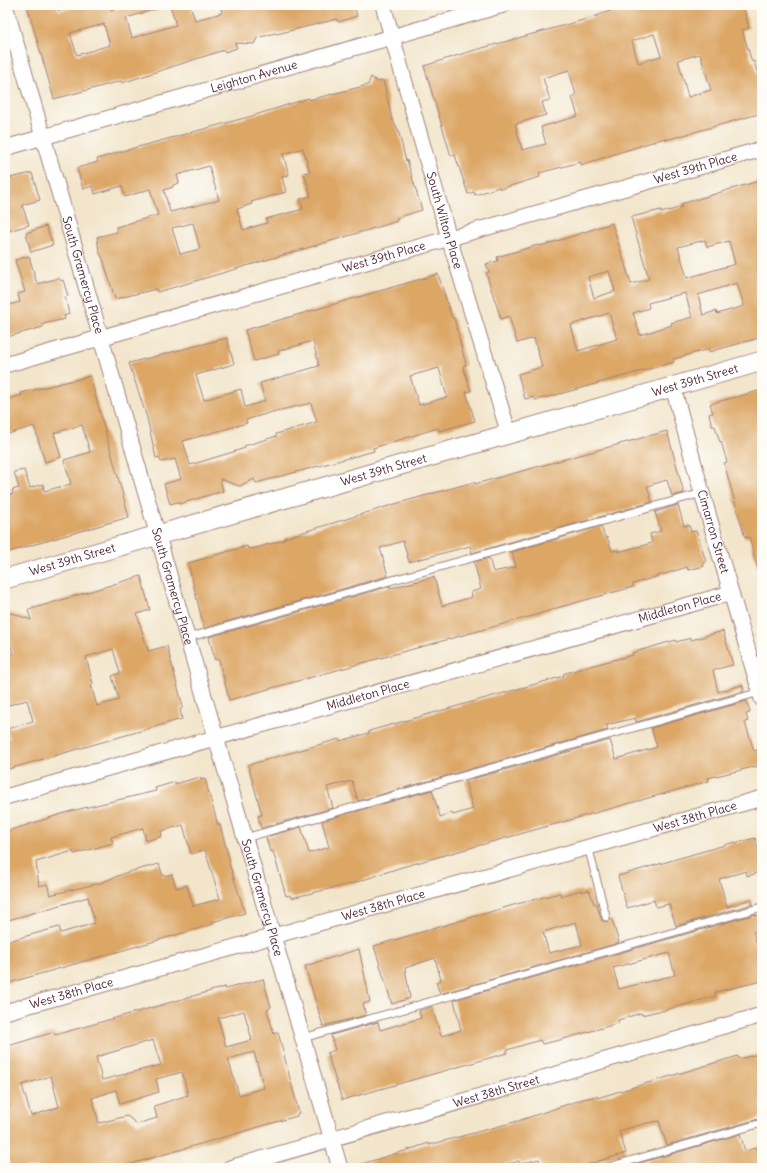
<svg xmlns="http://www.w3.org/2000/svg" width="767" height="1173" viewBox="0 0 767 1173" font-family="Delius,sans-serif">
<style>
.building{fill:#dca665;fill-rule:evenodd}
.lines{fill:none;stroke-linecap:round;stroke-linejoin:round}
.service-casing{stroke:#9e827b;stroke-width:9}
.minor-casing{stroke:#9e827b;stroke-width:17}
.tertiary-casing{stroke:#9e827b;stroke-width:21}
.service{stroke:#fff;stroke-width:7}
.minor{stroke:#fff;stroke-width:15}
.tertiary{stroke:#fff;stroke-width:19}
.labels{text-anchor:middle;stroke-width:3;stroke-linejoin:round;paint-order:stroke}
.street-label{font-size:12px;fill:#4a1f2b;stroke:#fdfcf7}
</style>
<rect width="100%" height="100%" fill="#fdfcf7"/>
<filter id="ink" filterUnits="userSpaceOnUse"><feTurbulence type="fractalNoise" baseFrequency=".025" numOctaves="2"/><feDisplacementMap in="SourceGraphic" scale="8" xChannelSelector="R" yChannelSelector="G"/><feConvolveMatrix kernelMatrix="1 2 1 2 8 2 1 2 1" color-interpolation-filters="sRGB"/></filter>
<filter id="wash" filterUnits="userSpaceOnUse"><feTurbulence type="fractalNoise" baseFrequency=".012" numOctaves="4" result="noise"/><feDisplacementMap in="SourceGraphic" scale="16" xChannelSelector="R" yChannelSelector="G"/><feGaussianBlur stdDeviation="0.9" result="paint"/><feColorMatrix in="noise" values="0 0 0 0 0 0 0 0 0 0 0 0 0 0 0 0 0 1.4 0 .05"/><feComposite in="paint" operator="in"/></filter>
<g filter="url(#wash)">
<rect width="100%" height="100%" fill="#f2e5cb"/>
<g id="blocks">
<!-- building -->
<path class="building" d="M27,5H57L59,11L82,5H110L111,10L127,5H160V8L126,18L132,38L176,25L170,5H190L195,20L222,13L221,9L236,5H354L357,16L338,22L337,19L277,34L275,33L257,38L254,44L235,43L237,48L225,52L224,50L122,83L121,81L54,99ZM104,24L110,45L77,55L70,33Z
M621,5H743L749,28L742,30L752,62L754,61L762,89V113L666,140L665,138L652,142L581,165V162L539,173L540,177L500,189L499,187L475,195L474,192L468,194L455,155L451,156L424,66L468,52L594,17L612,10L611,7ZM654,34L661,56L638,63L632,41ZM700,54L711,90L688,97L678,60ZM569,70L576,95L572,97L578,116L541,127L546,144L522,150L515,124L546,115L542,102L550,100L543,78Z
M371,77L378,82L383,80L392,119L398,129L406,161L407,160L422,210L396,218L397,221L385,225L175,287L157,292L156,289L115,299L103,259L99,251L97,237L117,232L116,227L158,215L150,189L125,197L122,186L95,194L93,186L83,189L77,168L98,162L97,159L123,151L252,116L309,98V100L368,85ZM303,148L310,172L304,173L311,196L300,199L303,209L266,219L267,223L243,230L237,209L252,204L251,202L286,192L282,177L289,175L283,154ZM209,166L219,200L170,212L164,190L173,187V185L179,183L177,175ZM193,223L200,249L180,254L172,228Z
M32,173L40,200L22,205L29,225L5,232V179Z
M762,180V337L709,352V349L673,359L674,362L556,395L535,400L534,397L525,399L518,374L542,367L534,338L517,343L509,316L501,319L486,273L489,272L486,264L498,261L497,257L538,245L539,246L551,243L612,223L631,284L649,279L631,217L661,210V213L682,207L681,204ZM705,240L707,247L729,241L735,264L687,278L678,247ZM609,271L615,291L594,298L588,277ZM737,283L744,306L717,314L716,311L703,315L698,295ZM685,293L692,317L671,323L672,325L640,335L633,313L649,308L648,303ZM609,313L617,339L578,351L571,325Z
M46,226L53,245L31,252L26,233Z
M29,256L37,284L59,278L61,281L63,280L68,296L65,297L69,314L64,316L65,319L43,324V327L7,337L5,329V306L20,302L18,294L25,292L15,260Z
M438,274L452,318H454L466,365L463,366L471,391L466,392L475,421L439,431L438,428L373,448L374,451L256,483L254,479L239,486L220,479L223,491L179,504L178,502L170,504L164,484L181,479L175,459L161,462L159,457L156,458L147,418L129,363L227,338L234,364L196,375L204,400L241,389L245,407L265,401L260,383L319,366L313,341L278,351L279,354L254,361L245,330ZM439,368L447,397L419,405L410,376ZM311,403L317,422L276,434L277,436L244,446L245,448L233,452L190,465L183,441L247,423L246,420L272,412Z
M90,376L129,517L5,553V496L13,494L12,490L19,488L14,472L24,470L30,488L43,484L44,491L71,484L64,460L90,452L82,425L54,433L61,457L45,462L34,426L5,435V400L22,395L21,393Z
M762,390V573H759L749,537L745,538L736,506L724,463L727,462L721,441L720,442L715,426H712L709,414L713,413L710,404Z
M667,431L684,493L672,496L667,480L647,486L652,502L472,553L470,546L409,562L403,541L380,548L388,576L204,628L188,563L247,546L248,549L256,548L284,540V538L395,504L474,482L475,484Z
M678,505L684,526L689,525L691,532L696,531L698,535L706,562L703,563L704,566L701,567L688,570L687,567L633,584V587L560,607L536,615L229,700L219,659L215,660L209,637L391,586V588L434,577L442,606L472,597L471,592L481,589L474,562L489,558L493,572L516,567L512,552L601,526L605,538L607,537L612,551L618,550V552L652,543L650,534L661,531L655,512Z
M141,576L150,610L137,614L148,651L167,646L183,707L180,709L182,719L5,770V739L10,738L7,729L33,721L27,700L5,706V656L13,653L5,626V615L12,613L31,620L28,610ZM113,649L120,673L112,676L119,700L97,706L91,685L93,684L86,657Z
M723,631L733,665L713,670L718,692L742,685L744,691L636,722L635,718L606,725L608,730L358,801L352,781L327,787L333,808L261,828L258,816L262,815L248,765L339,739L340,741L369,733V731L564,676L563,674L586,667L633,655L632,653L645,649L676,640V642L691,638V640Z
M747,701L750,713L746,714L748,721L745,722L754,751L760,749L762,765L708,778L709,781L402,867L354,883L291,898L290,895L286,896L273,851L270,852L266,837L301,827L309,853L329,847L322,821L432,790L440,817L452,813L453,815L473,809L465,781L610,740L616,759L657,747L651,728Z
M200,777L201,780L205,779L218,825H220L230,862L229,863L245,913L212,922L213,924L197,929L5,984V942L59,927L61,933L95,923L88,897L5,921V832L71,811L156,791L155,788L175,782V784ZM183,825L191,854L205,850L220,899L193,906L187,885L176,888L172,874L163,876L159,864L125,873L100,883L50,895L47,884L39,886L36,862L73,851L74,854L113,843L111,837L143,828L146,841L162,836L161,831Z
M755,838L762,862V872L747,876L746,871L719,879L727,907L751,899L753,904L676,926L669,904L656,907L654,900L627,908L618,876L735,842L736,843Z
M581,890V892L589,890L590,892L594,904L596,903L602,921L608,922L612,919L619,943L440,994L436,982L441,980L435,958L405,968L410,998L392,1004L374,946L517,904L560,893L561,896ZM576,922L582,945L549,953L543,932Z
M756,914V916L762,914V929L753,932L760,952L762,951V981L715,992L716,996L658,1012V1011L642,1015L641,1013L618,1020L619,1023L560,1040L542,1044L540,1040L507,1050V1053L500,1055L342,1100L327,1053L335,1050L331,1035L378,1022L380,1030L421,1018L419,1011L432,1007L441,1036L461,1030L454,1000ZM669,953L675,975L619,989L613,968Z
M359,949L370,1002L363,1004L366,1015L323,1026L305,966Z
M263,979L271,1007L267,1010L274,1034L278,1032L299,1113L297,1114V1116L117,1168H11L5,1147V1108L10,1107L5,1088V1047L54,1032L55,1035L225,987V989ZM244,1011L252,1040L226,1047L218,1018ZM153,1040L161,1065L102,1080L96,1057ZM254,1052L264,1088L239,1095L228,1059ZM182,1072L188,1095L154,1106L157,1118L137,1124L127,1116L99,1123L92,1098L116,1090L120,1104L159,1092L156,1079ZM51,1076L59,1107L31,1116L22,1085Z
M762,1053V1118L667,1145L659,1121L647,1123L619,1131L626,1153L576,1168H542L539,1159L520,1164L519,1161L493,1168L491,1165L481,1168H359L358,1165L411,1149L429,1143V1145L518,1121L583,1099L597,1096V1098L738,1056L739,1059Z
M740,1134L745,1151L762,1146V1168H633V1165Z"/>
</g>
</g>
<g filter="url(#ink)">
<use href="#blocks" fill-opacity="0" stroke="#9e827b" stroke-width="1"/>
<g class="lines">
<defs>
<path id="service" d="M187,638L702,493
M245,838L760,692
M588,846L606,917
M303,1038L762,907
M605,1168L762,1123"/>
<g id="minor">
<path id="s1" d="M5,5L340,1168"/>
<path id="s2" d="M383,5L449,238L509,434"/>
<path id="s3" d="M5,148L503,5"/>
<path id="s4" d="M5,365L762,149"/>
<path id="s5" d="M673,387L702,493L762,699"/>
<path id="s6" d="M5,797L731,593"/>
<path id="s7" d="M5,1012L762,798"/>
<path id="s8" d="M230,1168L762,1015"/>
</g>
<g id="tertiary">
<path id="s9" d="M5,579L762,361"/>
</g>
</defs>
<!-- service casing -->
<use href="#service" class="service-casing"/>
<!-- minor casing -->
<use href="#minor" class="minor-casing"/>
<!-- tertiary casing -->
<use href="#tertiary" class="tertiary-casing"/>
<!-- service -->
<use href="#service" class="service"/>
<!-- minor -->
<use href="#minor" class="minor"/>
<!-- tertiary -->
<use href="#tertiary" class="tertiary"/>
</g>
</g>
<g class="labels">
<!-- street labels -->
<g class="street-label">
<text dy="4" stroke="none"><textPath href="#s3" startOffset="259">Leighton Avenue</textPath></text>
<text dy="4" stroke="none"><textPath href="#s4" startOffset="718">West 39th Place</textPath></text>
<text dy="4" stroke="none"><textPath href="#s2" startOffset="224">South Wilton Place</textPath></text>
<text dy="4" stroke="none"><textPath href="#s4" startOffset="394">West 39th Place</textPath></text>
<text dy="4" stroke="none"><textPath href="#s1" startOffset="281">South Gramercy Place</textPath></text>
<text dy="4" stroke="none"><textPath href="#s9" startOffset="718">West 39th Street</textPath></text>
<text dy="4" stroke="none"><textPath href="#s9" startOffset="394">West 39th Street</textPath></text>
<text dy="4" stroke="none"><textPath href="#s5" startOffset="150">Cimarron Street</textPath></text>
<text dy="4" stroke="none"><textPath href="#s9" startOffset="70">West 39th Street</textPath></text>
<text dy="4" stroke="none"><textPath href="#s1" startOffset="605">South Gramercy Place</textPath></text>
<text dy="4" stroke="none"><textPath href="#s6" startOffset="701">Middleton Place</textPath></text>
<text dy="4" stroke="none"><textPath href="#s6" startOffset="377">Middleton Place</textPath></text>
<text dy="4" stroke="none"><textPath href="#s7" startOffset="717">West 38th Place</textPath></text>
<text dy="4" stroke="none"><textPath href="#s1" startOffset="929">South Gramercy Place</textPath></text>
<text dy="4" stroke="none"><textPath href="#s7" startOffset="393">West 38th Place</textPath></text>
<text dy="4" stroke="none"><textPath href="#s7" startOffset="69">West 38th Place</textPath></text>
<text dy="4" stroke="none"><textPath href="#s8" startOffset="277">West 38th Street</textPath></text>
</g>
</g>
<!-- margin -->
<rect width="767" height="1173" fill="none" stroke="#fdfcf7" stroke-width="20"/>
</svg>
